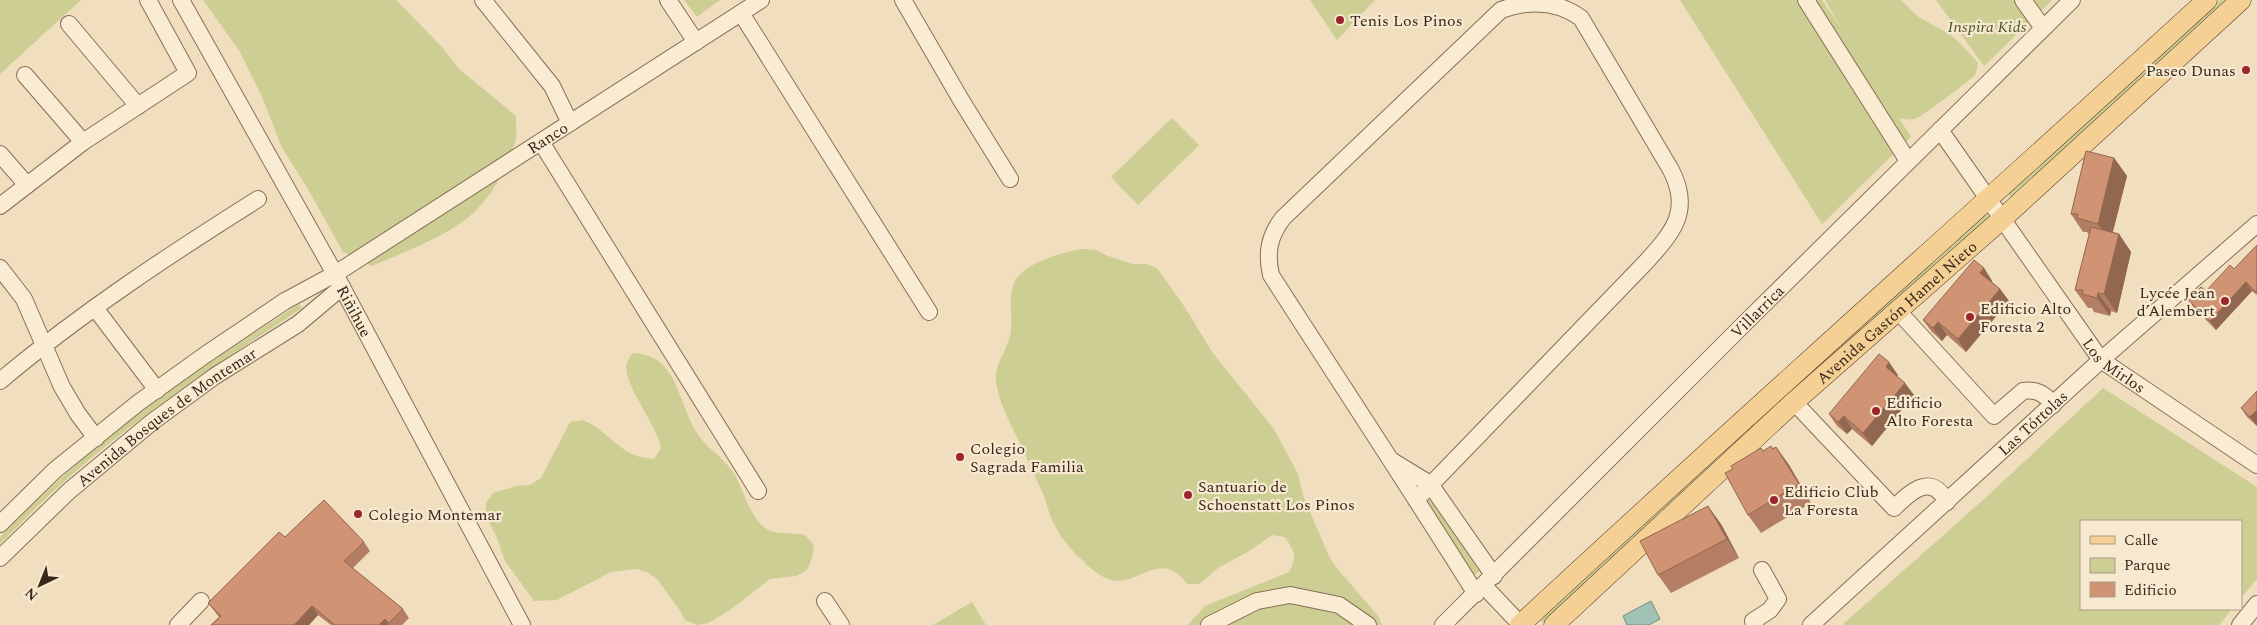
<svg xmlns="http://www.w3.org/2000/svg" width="2257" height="625" viewBox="0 0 2257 625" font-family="Spectral,serif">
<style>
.green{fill:#ccce93}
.water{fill:#a3c2b6;stroke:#699083}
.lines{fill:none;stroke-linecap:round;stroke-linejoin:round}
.minor-casing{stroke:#896e57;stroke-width:18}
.major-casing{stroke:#573d2b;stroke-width:21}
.minor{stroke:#faecd3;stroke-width:16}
.major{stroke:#f5d095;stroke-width:20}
.wall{fill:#b37e63}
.shaded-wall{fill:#926750}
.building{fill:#d09373;stroke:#926750}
.poi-dot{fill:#9b242d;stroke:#f7e9cf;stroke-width:2}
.labels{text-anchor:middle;stroke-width:4.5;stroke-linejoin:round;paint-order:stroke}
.poi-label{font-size:16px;fill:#38281c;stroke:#f7e9cf;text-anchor:start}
.park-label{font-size:16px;font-style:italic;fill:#4c5622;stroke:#f7e9cf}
.street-label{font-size:16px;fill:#38281c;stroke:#f7e9cf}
</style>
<rect width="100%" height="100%" fill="#f0debf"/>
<!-- green -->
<path class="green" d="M0,0H81L0,74Z
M203,0H396L442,47L459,69L516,116C516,125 517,135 515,143C506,172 487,205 462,222C438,240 399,254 372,266L343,252L308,189L281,146L263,99L240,52Z
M684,0H720L697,17Z
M1310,0H1375L1337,40Z
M1680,0H1822L1841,28L1825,0H1901L1917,16L1951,35L1961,44L1978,63C1977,67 1976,72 1975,75C1973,78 1920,118 1915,119C1910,120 1903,119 1899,118L1911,137L1822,224Z
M1936,0H2052L1984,66Z
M2220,0H2232L2011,198L2008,192Z
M1172,118L1199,145L1138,205L1111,177Z
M1985,213L1990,219L1547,622H1541V617Z
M1084,249L1096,250L1108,256L1133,264H1147L1158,269L1186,309L1212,352L1274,429L1298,474L1304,498L1329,556L1336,567L1378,616L1382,625H1188L1205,606L1289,572C1298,556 1294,551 1285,537L1272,535L1251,550L1218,568L1199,584H1187C1159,546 1137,590 1108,579C1097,575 1086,564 1078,556C1065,544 1053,526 1048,509C1046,504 1046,499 1043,494C1036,478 1028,462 1021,446C1012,426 999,404 996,382C994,364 1006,353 1010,336C1014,320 1007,299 1014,283C1023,263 1064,251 1084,249Z
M299,304L302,308C218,364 132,419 57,488C37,506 19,525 0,544V537C39,498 78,461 121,427C177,382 239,344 299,304Z
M633,353C678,355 677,401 697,433C706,448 723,457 733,472C743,487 750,520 768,530C779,535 793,532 805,535L814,545L812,558L807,570L796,576L770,579L730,610L708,623L697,625L685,620L679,609L657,579L647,572L636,569L611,572L557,600L534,601L505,561L497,538L486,516V503L493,493L517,486L530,485L541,478L570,422L583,420L595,426L627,452L640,457L654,459L661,448C657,424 621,382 627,363C628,359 631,355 633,353Z
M2103,388L2257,487V579L2241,598V521H2081V609H2232L2219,625H1842L1982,501Z
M1429,500L1431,501L1479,571L1474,576L1425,503Z
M972,602L986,625H933Z"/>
<!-- water -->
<path class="water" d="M1651,601L1660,619L1649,625H1627L1623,616Z"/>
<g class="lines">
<defs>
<g id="minor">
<path id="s1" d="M181,0L335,274L522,625"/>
<path d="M483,0L552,86L570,123"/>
<path d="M668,0L696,42"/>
<path d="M903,0L961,100L1010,179"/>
<path d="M1806,0L1908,161"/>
<path d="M2023,0L2043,28"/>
<path d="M741,13L929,312"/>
<path d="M69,24L138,106"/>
<path d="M25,75L83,142"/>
<path id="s2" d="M1940,130L2101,360L2257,465"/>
<path d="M541,142L758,491"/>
<path d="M0,154L27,185"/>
<path d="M0,206L83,142L188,73L148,0"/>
<path d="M0,268L24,299L62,387L78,414L96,438"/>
<path d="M95,308L157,390"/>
<path d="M1898,311L1994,416L2023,391C2036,389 2045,393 2053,405"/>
<path d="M0,381C81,313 169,255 258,199"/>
<path d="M1794,402L1894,508C1910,492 1931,472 1947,502"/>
<path d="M1394,462L1430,484L1494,576"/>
<path d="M1416,500L1646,262C1673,232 1692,211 1671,170L1581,18C1556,0 1529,0 1501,10L1283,218C1269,236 1266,253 1271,275C1339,381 1409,487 1476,594"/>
<path id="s3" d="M0,524L55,470L138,403L205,355L285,301L335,274L761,0"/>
<path id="s4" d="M0,558L69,491L152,422L215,376L298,324L342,287"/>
<path d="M1484,586L1521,625"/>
<path d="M825,601L841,625"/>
<path d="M178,625L201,601"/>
<path d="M1209,625L1257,601L1290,595L1339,605L1368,625"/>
<path id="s5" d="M1443,625L1747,321L2072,0"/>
<path d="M1755,625L1753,621L1770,610L1778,599L1762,570"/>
<path id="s6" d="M1811,625L2101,360L2257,224"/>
<path d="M2240,625L2257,604"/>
</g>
<g id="major">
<path d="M1520,625C1747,414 1979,209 2207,0"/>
<path id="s7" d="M1554,625L1794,402L2002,219L2241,0"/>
</g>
</defs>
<!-- minor casing -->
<use href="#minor" class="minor-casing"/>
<!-- major casing -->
<use href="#major" class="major-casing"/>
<!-- minor -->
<use href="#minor" class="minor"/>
<!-- major -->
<use href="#major" class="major"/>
</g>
<!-- wall -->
<path class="wall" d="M2114,158L2127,176L2113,232L2119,234L2131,252L2117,313L2111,311L2110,316L2094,312L2092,308H2088L2075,290L2089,235L2087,232H2083L2071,214Z
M2257,245V295L2252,291L2216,330L2195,309L2188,300L2206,291L2234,269Z
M1984,268L1992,281V282L2000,289L2009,301L1966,352L1947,335L1942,341L1932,332L1923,320Z
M1898,375L1897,376L1914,395L1872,446L1852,429L1847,434L1837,426L1829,414Z
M2257,391V426L2247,417L2241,408Z
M1776,447L1789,465L1811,503L1761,533L1748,515L1763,451L1773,448Z
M1721,524L1739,558L1671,593L1658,575Z
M285,537L364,542L370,551L353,568L403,609L409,618L402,625H331L318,615L309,625H211L219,617L208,603Z"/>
<!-- shaded-wall -->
<path class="shaded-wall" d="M2114,158L2127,176L2110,242L2098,224Z
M2119,234L2131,252L2117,313L2104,294Z
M1984,268L1992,281L1989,285L1980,273Z
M2246,282L2252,291L2216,330L2210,321Z
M2000,289L2009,301L1966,352L1958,339Z
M2098,293L2111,311L2110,316L2097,298Z
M1938,322L1947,335L1942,341L1933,328Z
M1889,362L1898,375L1895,379L1886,367Z
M1905,383L1914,395L1872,446L1863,433Z
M2257,410V426L2250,417Z
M1844,416L1852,429L1847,434L1838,422Z
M1776,447L1789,465L1811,503L1799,484Z
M1708,506L1721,524L1739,558L1727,539Z
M312,606L318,615L309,625H294Z
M385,619L389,625H379Z"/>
<!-- building -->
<path class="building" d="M2086,151L2114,158L2098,224L2077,218L2078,214H2071Z
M2091,227L2119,234L2104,294L2098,293L2097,298L2082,294L2083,290H2075Z
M2257,245V291L2256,292L2246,282L2210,321L2188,300L2201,287L2206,291L2230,265L2234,269Z
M1974,260L1984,268L1980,273L2000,289L1958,339L1938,322L1933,328L1923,320Z
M1879,354L1889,362L1886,367L1905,383L1863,433L1844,416L1838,422L1829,414Z
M2257,391V410L2250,417L2241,408Z
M1771,446L1773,449L1776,447L1799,484L1748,515L1725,473L1733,469L1731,466L1761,448L1763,451Z
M324,500L364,542L344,561L403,609L389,623L385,619L379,625H335L312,606L294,625H211L221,616L208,603L279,532L285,537Z
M1708,506L1727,539L1658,575L1640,541Z"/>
<!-- markers -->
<g class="poi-dot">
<circle cx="1340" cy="20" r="5"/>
<circle cx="2246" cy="70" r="5"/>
<circle cx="2225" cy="301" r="5"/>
<circle cx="1970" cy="317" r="5"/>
<circle cx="1876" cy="411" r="5"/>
<circle cx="960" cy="457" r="5"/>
<circle cx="1188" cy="495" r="5"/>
<circle cx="1774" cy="500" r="5"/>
<circle cx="358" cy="514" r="5"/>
</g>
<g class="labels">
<!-- poi labels -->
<g class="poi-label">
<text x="1350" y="26">Tenis Los Pinos</text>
<text x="2236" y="76" text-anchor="end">Paseo Dunas</text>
<text x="2215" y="298" text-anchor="end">Lycée Jean<tspan x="2215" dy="18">d’Alembert</tspan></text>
<text x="1980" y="314">Edificio Alto<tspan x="1980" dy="18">Foresta 2</tspan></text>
<text x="1886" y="408">Edificio<tspan x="1886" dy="18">Alto Foresta</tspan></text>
<text x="970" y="454">Colegio<tspan x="970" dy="18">Sagrada Familia</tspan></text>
<text x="1198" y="492">Santuario de<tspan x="1198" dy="18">Schoenstatt Los Pinos</tspan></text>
<text x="1784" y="497">Edificio Club<tspan x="1784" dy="18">La Foresta</tspan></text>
<text x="368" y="520">Colegio Montemar</text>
</g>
<!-- park labels -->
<g class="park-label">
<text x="1987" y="32">Inspira Kids</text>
</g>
<!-- street labels -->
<g class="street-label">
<text dy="6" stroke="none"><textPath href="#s3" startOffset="672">Ranco</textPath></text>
<text dy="6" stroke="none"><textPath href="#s1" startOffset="356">Riñihue</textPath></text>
<text dy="6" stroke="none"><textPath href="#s5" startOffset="444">Villarrica</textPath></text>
<text dy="6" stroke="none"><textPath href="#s7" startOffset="464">Avenida Gastón Hamel Nieto</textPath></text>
<text dy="6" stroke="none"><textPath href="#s2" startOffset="294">Los Mirlos</textPath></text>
<text dy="6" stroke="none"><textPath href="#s4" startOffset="219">Avenida Bosques de Montemar</textPath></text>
<text dy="6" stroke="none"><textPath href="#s6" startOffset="300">Las Tórtolas</textPath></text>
</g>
</g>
<!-- legend -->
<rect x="2080" y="520" width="162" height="90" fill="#f7e9cf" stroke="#ab9c87"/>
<rect x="2090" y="536" width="25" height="8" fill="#f5d095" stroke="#ab9c87"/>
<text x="2124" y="545" font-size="15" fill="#38281c">Calle</text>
<rect x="2090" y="558" width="25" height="15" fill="#ccce93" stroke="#ab9c87"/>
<text x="2124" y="570" font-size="15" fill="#38281c">Parque</text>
<rect x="2090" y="582" width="25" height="15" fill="#d09373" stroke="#ab9c87"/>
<text x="2124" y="595" font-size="15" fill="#38281c">Edificio</text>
<!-- north arrow -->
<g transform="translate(40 585) rotate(223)" stroke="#f7e9cf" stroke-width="4" paint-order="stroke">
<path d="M0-4L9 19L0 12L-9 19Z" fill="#38281c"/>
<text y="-8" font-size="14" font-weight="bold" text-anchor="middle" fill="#38281c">N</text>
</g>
</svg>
